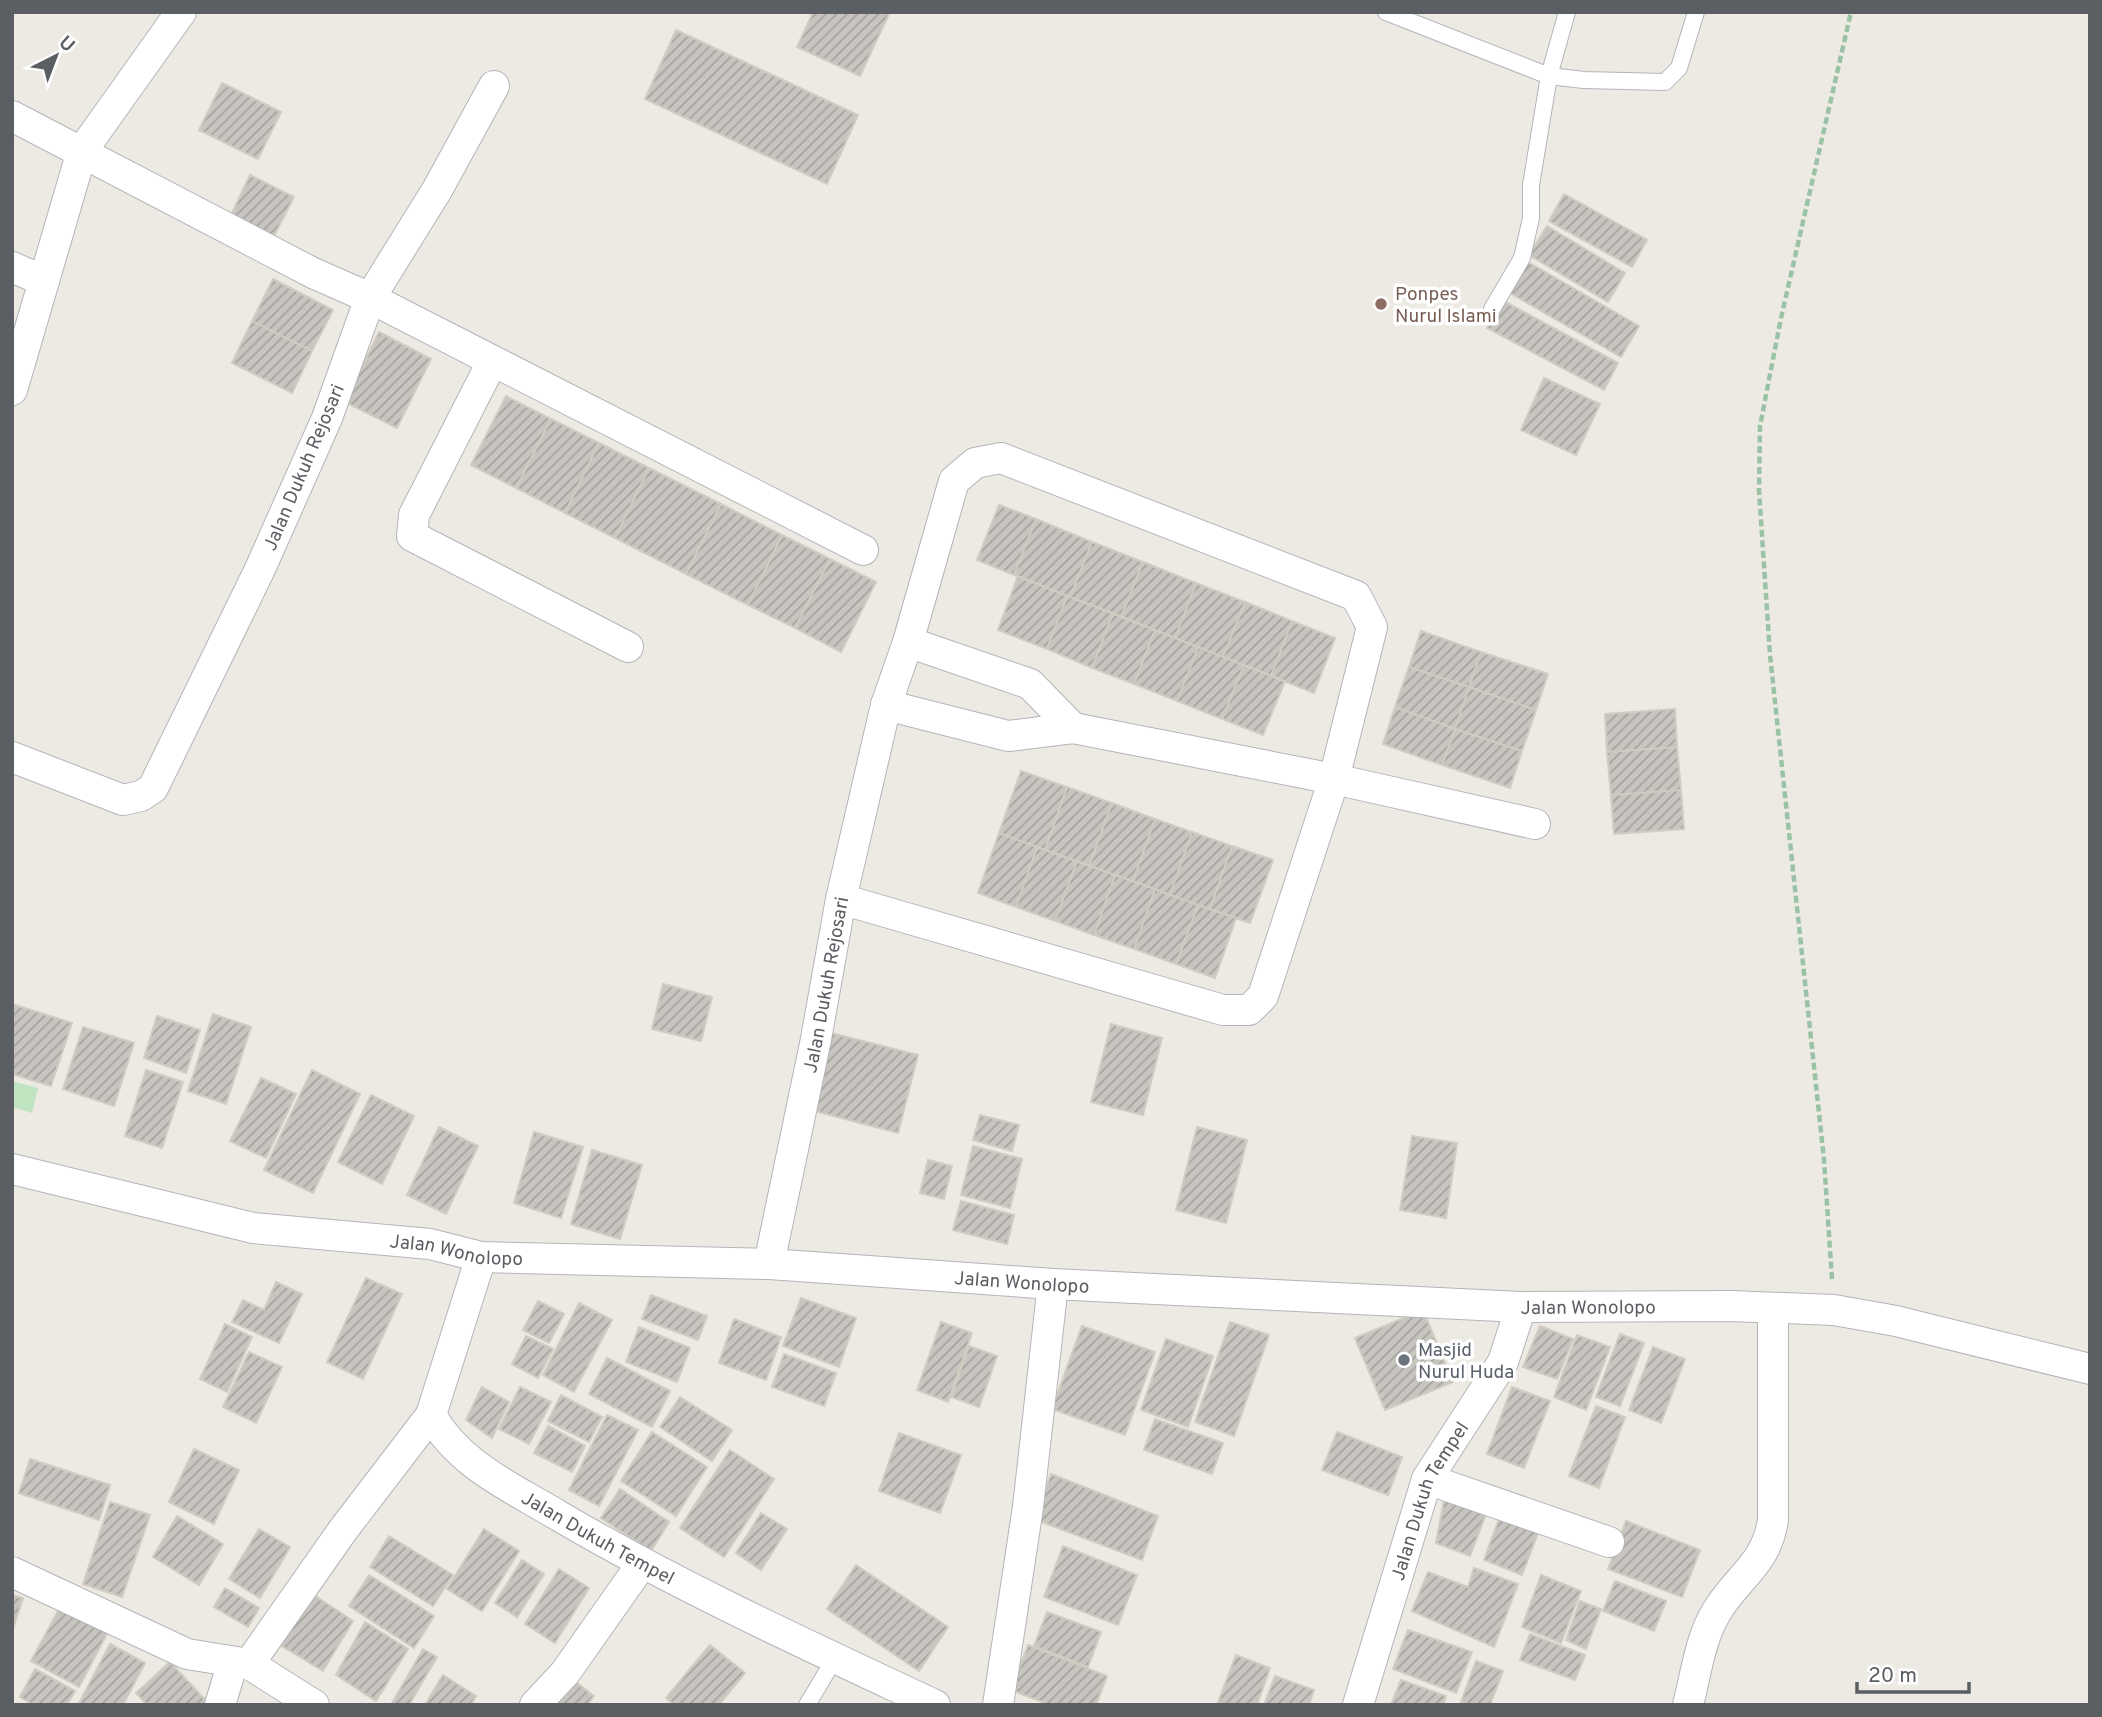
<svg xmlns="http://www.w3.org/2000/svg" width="2102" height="1717" viewBox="0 0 2102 1717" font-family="Overpass,sans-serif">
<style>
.green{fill:#c0e3c0}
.building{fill:url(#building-hatch);stroke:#d1ccc1;stroke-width:2}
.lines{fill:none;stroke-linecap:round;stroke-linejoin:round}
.service-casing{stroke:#b3b5b9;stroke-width:18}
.minor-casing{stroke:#b3b5b9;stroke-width:32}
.path{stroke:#9ac3a6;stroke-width:4.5;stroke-dasharray:7 3.5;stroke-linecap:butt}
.service{stroke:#fff;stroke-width:16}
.minor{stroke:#fff;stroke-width:30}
.education-dot{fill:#8d6e63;stroke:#fff;stroke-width:2.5}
.worship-dot{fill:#6b7280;stroke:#fff;stroke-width:2.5}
.labels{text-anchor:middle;stroke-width:7;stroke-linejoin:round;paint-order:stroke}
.education-label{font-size:19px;fill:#785e54;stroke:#fff;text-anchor:start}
.street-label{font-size:19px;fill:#5b5e62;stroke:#fff}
.worship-label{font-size:19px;fill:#5b616d;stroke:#fff;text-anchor:start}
</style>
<defs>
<pattern id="building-hatch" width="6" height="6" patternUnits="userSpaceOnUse" patternTransform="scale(1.75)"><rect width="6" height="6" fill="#c8c5c0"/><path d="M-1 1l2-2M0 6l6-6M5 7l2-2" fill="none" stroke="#a5a39f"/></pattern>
</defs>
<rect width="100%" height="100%" fill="#edeae3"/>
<!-- green -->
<path class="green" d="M12,1081L38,1088L32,1113L12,1107Z"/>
<!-- building -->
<path class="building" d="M813,12H890L860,76L797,47Z
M676,30L858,115L827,184L645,99Z
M222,83L281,112L258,159L199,130Z
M250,175L294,197L273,238L230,217Z
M1564,194L1647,240L1632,267L1549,221Z
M1547,226L1625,273L1608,302L1529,255Z
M1528,262L1639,326L1621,357L1510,293Z
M273,279L333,310L312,351L252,321Z
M1502,300L1618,363L1604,390L1487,328Z
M252,321L312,351L292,393L232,363Z
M379,332L431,359L397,428L345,402Z
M1544,378L1600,404L1576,455L1521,430Z
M506,396L551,419L516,488L471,465Z
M551,419L599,443L565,513L516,488Z
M599,443L649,468L615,538L565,513Z
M649,468L721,504L686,574L615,538Z
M721,504L782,535L748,605L686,574Z
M999,505L1036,519L1014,575L977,560Z
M1036,519L1092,542L1070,597L1014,575Z
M782,535L830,559L795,628L748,605Z
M1092,542L1143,562L1121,617L1070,597Z
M830,559L876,582L841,652L795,628Z
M1143,562L1196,583L1175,638L1121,617Z
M1018,576L1067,596L1047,649L998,630Z
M1196,583L1245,602L1223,657L1175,638Z
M1067,596L1113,613L1092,668L1047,649Z
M1245,602L1292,621L1271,676L1223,657Z
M1113,613L1155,630L1134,684L1092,668Z
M1292,621L1335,638L1314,693L1271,676Z
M1155,630L1198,647L1177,701L1134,684Z
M1421,631L1481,652L1469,687L1409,667Z
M1198,647L1244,665L1222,719L1177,701Z
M1481,652L1548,674L1536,710L1469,687Z
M1244,665L1285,681L1263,735L1222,719Z
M1409,667L1469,687L1455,729L1395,707Z
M1469,687L1536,710L1522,751L1455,729Z
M1395,707L1455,729L1442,765L1383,744Z
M1675,709L1677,747L1607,752L1605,714Z
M1455,729L1522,751L1510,788L1442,765Z
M1677,747L1681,790L1611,795L1607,752Z
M1021,771L1067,787L1045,850L999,833Z
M1067,787L1112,803L1089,866L1045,850Z
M1681,790L1684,829L1614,834L1611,795Z
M1112,803L1155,819L1133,881L1089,866Z
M1155,819L1192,832L1170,895L1133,881Z
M1192,832L1232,846L1210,909L1170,895Z
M999,833L1037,847L1016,907L978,893Z
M1232,846L1273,860L1250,923L1210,909Z
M1037,847L1077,861L1055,921L1016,907Z
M1077,861L1115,875L1094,935L1055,921Z
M1115,875L1155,889L1134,949L1094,935Z
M1155,889L1198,905L1176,964L1134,949Z
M1198,905L1236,918L1215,978L1176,964Z
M663,984L712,997L701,1041L652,1029Z
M12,1004L72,1023L51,1086L12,1074Z
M213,1014L251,1027L226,1104L188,1091Z
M157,1016L200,1030L186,1073L144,1058Z
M1111,1024L1162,1038L1143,1115L1091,1102Z
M83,1027L134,1043L114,1106L63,1089Z
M831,1033L918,1055L898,1133L811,1110Z
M146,1070L183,1082L162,1148L125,1136Z
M312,1070L360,1094L313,1193L264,1170Z
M261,1078L296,1094L266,1158L230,1141Z
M371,1095L414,1116L382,1184L338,1162Z
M980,1115L1019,1125L1012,1151L973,1140Z
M439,1127L478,1146L446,1214L407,1195Z
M1197,1127L1247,1140L1226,1223L1176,1210Z
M534,1132L583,1147L561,1218L514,1203Z
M1412,1136L1457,1143L1446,1218L1400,1210Z
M973,1146L1022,1159L1010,1208L961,1195Z
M592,1150L642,1165L620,1239L571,1224Z
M928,1160L952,1166L944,1199L920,1193Z
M961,1201L1014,1215L1007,1244L953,1230Z
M366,1278L402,1294L363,1379L327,1362Z
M276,1282L302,1294L279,1343L232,1322L243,1300L264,1310Z
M651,1295L707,1316L698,1340L642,1319Z
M801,1298L856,1318L839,1367L783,1346Z
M538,1301L564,1314L549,1343L523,1330Z
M579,1303L612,1320L574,1392L543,1375Z
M1423,1310L1453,1382L1385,1410L1355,1338Z
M734,1319L781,1337L766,1380L719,1363Z
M941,1322L972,1333L948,1402L917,1390Z
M1230,1322L1269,1335L1234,1436L1195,1422Z
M225,1324L252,1337L227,1392L200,1379Z
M1082,1326L1155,1352L1125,1435L1052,1409Z
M1540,1326L1573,1339L1557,1379L1523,1367Z
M639,1327L690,1348L677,1382L626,1362Z
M1620,1334L1644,1343L1620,1406L1596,1397Z
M1577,1335L1610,1347L1586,1410L1554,1397Z
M526,1336L553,1349L538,1378L512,1364Z
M1166,1339L1213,1356L1188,1427L1141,1410Z
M969,1346L997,1356L979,1407L951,1397Z
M1653,1347L1685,1359L1661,1423L1629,1410Z
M249,1352L282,1367L256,1423L223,1407Z
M784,1354L836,1373L824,1406L772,1387Z
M607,1358L670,1391L652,1427L589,1394Z
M482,1387L509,1402L492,1438L466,1420Z
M520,1387L551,1402L529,1444L499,1429Z
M1512,1387L1550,1401L1524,1468L1487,1454Z
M561,1395L602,1417L589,1442L548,1421Z
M680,1397L732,1430L712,1461L660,1427Z
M1596,1406L1625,1417L1599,1488L1569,1476Z
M607,1415L638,1430L599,1506L569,1490Z
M1155,1419L1223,1443L1212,1474L1144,1450Z
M548,1426L585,1446L572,1472L534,1453Z
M652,1432L707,1467L676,1516L621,1481Z
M1337,1432L1402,1457L1388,1495L1322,1470Z
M899,1433L961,1455L940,1513L879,1491Z
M194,1449L239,1470L214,1524L169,1502Z
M730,1450L774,1479L724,1557L680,1528Z
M30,1459L110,1485L99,1520L19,1493Z
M1051,1474L1158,1516L1142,1560L1034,1519Z
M620,1489L669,1522L651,1551L601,1518Z
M1445,1495L1488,1509L1470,1556L1436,1543Z
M110,1502L150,1515L122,1597L83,1584Z
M761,1513L787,1529L761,1570L736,1553Z
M1501,1513L1540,1528L1522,1575L1484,1560Z
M177,1516L223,1544L199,1585L153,1557Z
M1626,1521L1700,1550L1682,1597L1608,1569Z
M259,1529L290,1547L260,1598L229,1579Z
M484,1529L519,1551L482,1611L447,1589Z
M389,1536L453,1575L433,1606L370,1567Z
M1063,1546L1137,1575L1118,1625L1044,1597Z
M522,1560L544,1574L517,1617L495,1603Z
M856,1565L948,1627L919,1671L827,1609Z
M1474,1568L1518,1584L1494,1647L1412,1611L1428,1572L1468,1587Z
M559,1569L589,1588L555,1643L525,1624Z
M369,1575L434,1616L414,1648L349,1606Z
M1541,1575L1581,1591L1561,1643L1522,1627Z
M1615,1581L1666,1601L1654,1631L1603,1611Z
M225,1588L259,1608L248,1627L214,1607Z
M308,1591L353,1621L323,1671L275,1642Z
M12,1595L23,1598L12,1632Z
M1580,1601L1601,1609L1586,1649L1566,1640Z
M60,1607L108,1632L79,1687L31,1661Z
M1047,1612L1101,1632L1088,1667L1034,1646Z
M365,1622L408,1649L376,1701L336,1675Z
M1408,1630L1472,1652L1456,1693L1393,1669Z
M1530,1634L1585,1655L1575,1680L1520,1660Z
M110,1644L145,1663L123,1705H78Z
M710,1645L745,1673L719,1705H674L666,1698Z
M1028,1645L1107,1676L1096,1705H1050L1011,1690Z
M423,1649L437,1657L409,1705H394L392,1703Z
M1236,1655L1270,1668L1257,1705H1217Z
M1476,1661L1503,1671L1490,1705H1460Z
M170,1662L210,1705H147L136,1693Z
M35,1669L75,1691L67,1705H33L20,1697Z
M443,1675L476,1696L471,1705H425Z
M568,1676L594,1696L587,1705H541Z
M1275,1676L1314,1690L1309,1705H1264Z
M1401,1680L1446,1696L1443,1705H1391Z"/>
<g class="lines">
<defs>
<path id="service" d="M1386,12L1549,76L1584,80L1665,82L1679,68L1696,12
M1492,309L1522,258L1531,218V185L1549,76L1567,12
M807,1705L835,1658"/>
<g id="minor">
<path d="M494,86L437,190L370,298L863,550"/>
<path d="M12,116L313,273L370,298L327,418L260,569L153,788L141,796L123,800L12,757"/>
<path d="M12,267L44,281"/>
<path d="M492,362L414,515L412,536L628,647"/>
<path d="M12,390L82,151L181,12"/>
<path d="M908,642L1030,684L1073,728"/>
<path d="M886,705L1008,736L1073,728L1334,779L1535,824"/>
<path id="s1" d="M12,1169L253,1228L430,1244L481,1257L769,1264L1053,1284L1521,1307L1731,1306L1834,1310L1896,1321L2090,1369"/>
<path id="s2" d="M769,1264L816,1039L841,899L886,705L908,642L954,481L975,463L1001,458L1356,596L1372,627L1334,779L1263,996L1249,1010H1223L841,899"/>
<path id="s3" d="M431,1415C459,1465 511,1487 559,1516C680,1587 807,1645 935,1705"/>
<path d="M1427,1479L1609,1542"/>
<path d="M12,1572L187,1654L249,1664L314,1705"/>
<path d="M249,1664L343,1530L431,1415L481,1257"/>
<path d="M220,1705L233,1662"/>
<path d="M535,1705L565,1673L641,1565"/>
<path d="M998,1705L1028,1507L1053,1284"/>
<path id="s4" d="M1358,1705L1427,1479L1503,1362L1521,1307"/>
<path d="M1688,1705C1696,1674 1700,1638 1717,1611C1738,1576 1766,1565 1773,1520V1309"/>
</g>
</defs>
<!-- service casing -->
<use href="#service" class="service-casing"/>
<!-- minor casing -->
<use href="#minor" class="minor-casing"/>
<!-- path -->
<path class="path" d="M1832,1279L1824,1160L1770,655L1759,491L1760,426L1781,318L1851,12"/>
<!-- service -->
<use href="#service" class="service"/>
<!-- minor -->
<use href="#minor" class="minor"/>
</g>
<!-- markers -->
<circle class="education-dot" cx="1381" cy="304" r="7"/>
<circle class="worship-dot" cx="1404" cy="1360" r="7"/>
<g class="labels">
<!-- education labels -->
<g class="education-label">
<text x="1395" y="300">Ponpes<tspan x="1395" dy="22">Nurul Islami</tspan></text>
</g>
<!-- street labels -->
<g class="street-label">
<text transform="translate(303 467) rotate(-67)" y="7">Jalan Dukuh Rejosari</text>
<text dy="7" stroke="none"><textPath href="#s2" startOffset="285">Jalan Dukuh Rejosari</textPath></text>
<text dy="7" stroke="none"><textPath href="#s1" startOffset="453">Jalan Wonolopo</textPath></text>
<text dy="7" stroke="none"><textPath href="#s1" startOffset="1020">Jalan Wonolopo</textPath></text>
<text dy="7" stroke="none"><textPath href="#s1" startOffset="1587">Jalan Wonolopo</textPath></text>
<text dy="7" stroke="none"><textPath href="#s4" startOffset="217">Jalan Dukuh Tempel</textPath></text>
<text dy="7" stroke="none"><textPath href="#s3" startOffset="210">Jalan Dukuh Tempel</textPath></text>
</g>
<!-- worship labels -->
<g class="worship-label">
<text x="1418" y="1356">Masjid<tspan x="1418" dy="22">Nurul Huda</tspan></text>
</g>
</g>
<!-- border -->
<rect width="2102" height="1717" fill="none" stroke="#5b5e62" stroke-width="28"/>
<!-- north arrow -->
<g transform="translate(56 56) rotate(42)" stroke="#ffffff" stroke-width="5" paint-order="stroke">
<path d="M0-5L12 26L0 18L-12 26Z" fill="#5b5e62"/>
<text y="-10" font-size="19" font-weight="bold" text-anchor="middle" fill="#5b5e62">U</text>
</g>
<!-- scale -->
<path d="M1857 1682v10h112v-10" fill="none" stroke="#5b5e62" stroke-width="3.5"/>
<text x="1868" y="1682" font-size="21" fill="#5b5e62" stroke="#ffffff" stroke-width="5" paint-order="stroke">20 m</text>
</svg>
